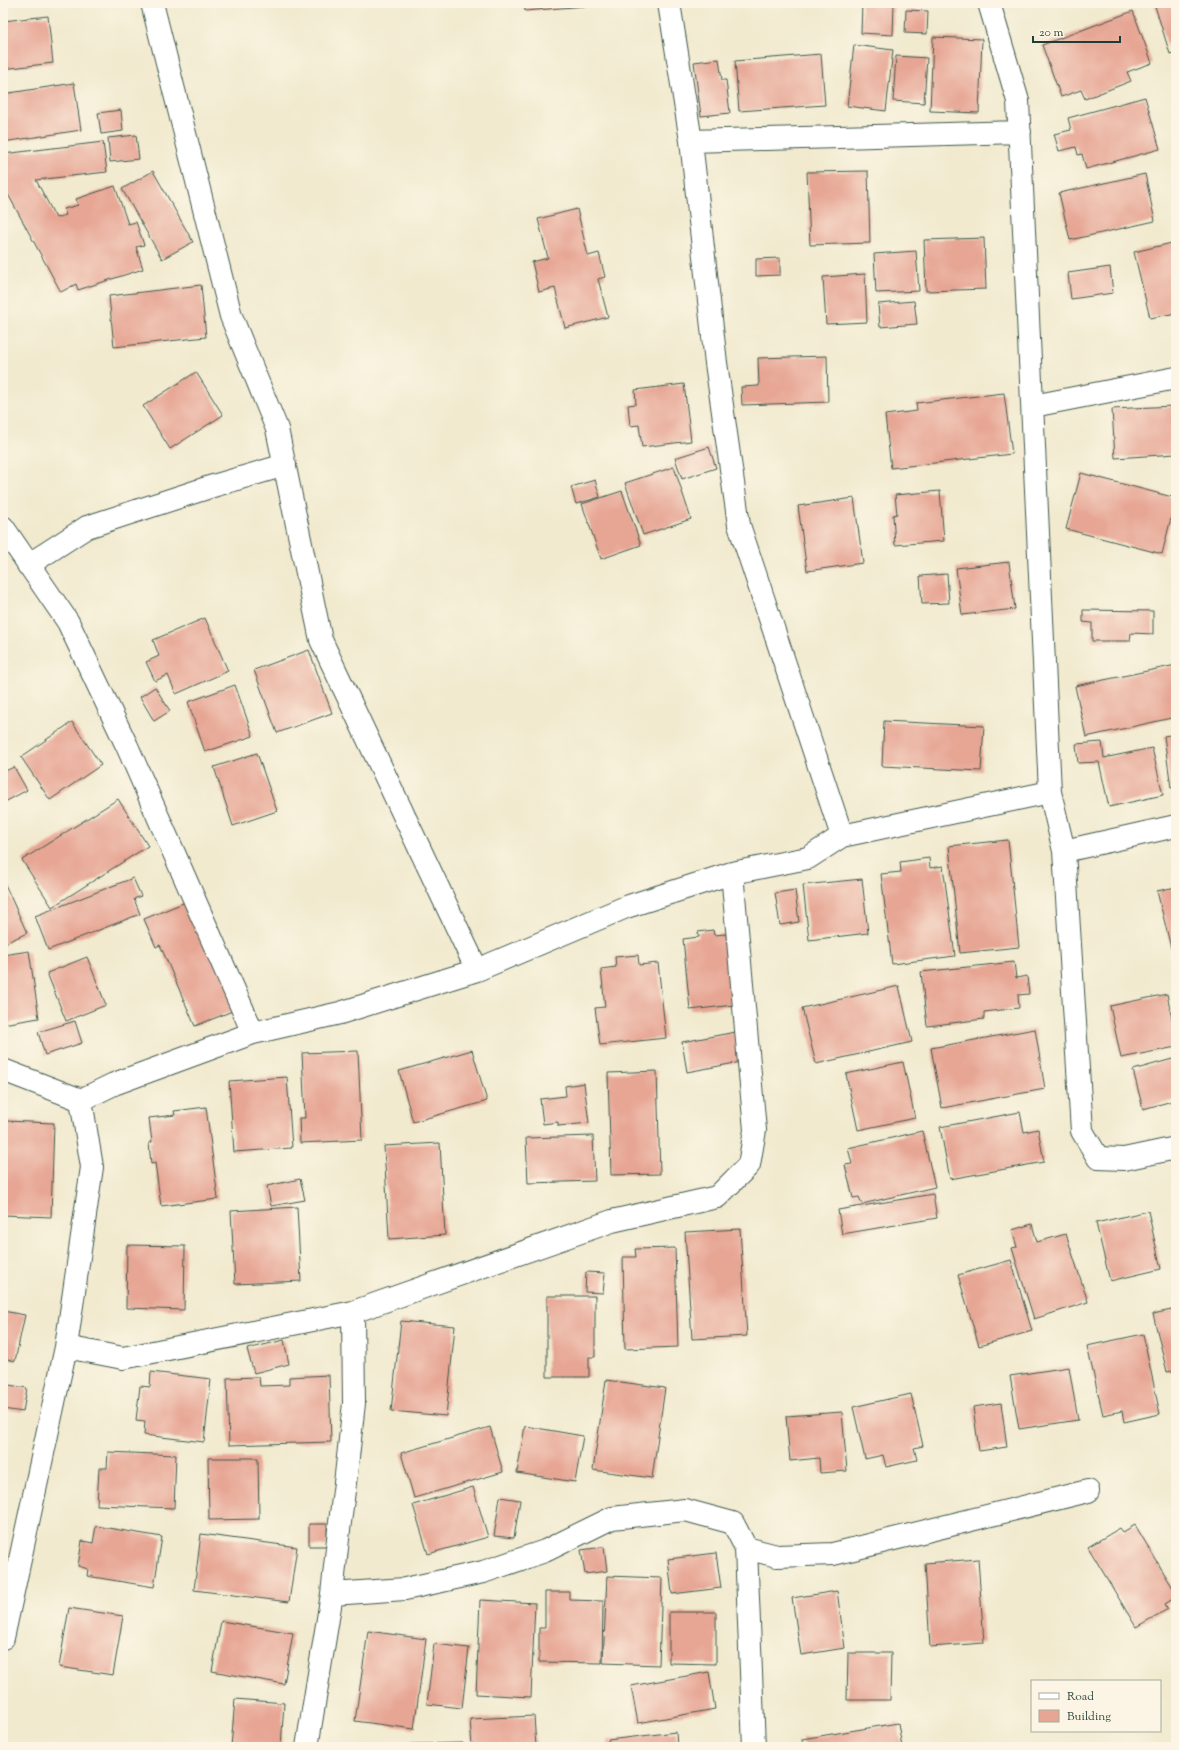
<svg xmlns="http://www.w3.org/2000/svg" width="1179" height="1750" viewBox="0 0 1179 1750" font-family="'Sorts Mill Goudy',serif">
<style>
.building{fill:#e7a694}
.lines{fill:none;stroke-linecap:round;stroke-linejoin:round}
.minor-casing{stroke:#3e574b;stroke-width:24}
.minor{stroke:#fff;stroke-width:22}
</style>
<rect width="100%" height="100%" fill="#fcf5e5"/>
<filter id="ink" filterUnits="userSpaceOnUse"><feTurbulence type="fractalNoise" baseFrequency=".025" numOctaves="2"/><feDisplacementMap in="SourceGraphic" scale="8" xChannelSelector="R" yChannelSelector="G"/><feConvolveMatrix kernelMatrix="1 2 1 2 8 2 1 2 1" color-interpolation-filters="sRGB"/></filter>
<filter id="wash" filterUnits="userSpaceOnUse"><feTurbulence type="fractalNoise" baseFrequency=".012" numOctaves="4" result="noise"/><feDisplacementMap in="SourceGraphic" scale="16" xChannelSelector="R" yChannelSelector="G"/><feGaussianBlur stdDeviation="0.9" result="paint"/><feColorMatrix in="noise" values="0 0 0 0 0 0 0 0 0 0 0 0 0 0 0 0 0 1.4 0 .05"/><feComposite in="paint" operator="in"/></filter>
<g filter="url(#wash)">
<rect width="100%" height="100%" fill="#f1eacf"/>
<g id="blocks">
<!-- building -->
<path class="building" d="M524,3H597V5L525,11Z
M862,3H894L893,35L861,33Z
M1154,3H1176V52L1170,54Z
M906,10L928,11L927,34L905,33Z
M1133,11L1152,63L1127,72L1131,81L1085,99L1081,90L1061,97L1042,45Z
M48,16L53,63L3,69V21Z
M933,37L982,39L979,113L930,111Z
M854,45L893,50L886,111L847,106Z
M821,54L825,105L739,111L735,61Z
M896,56L927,58L924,103L893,101Z
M719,59L722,80H726L730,113L701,116L694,62Z
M74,83L81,130L3,142V94Z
M1145,97L1160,149L1086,169L1082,154L1078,155L1076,147L1059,151L1054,134L1071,130L1068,118Z
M121,110L123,131L101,134L98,113Z
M136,135L139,159L110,162L108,138Z
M103,142L107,172L36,180L56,218L66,215L64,209L78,205L76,199L115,186L128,224L136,222L144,245L136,247L143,269L78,290L76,284L61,292L3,185V154Z
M153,171L193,242L162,259L122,189Z
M868,171L870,243L810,245L807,172Z
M1145,174L1155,221L1070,240L1059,193Z
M577,209L588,256L599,253L605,277L598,279L608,317L565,328L555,288L539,292L532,262L548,258L538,219Z
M984,238L986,289L926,291L924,240Z
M1176,242V313L1150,318L1134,252Z
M916,251L919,291L876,293L874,254Z
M780,258V275L756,276V259Z
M1110,267L1113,293L1071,299L1068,273Z
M865,274L867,322L826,324L823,277Z
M201,285L206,337L114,347L109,296Z
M914,301L917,324L880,327L878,304Z
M827,356L828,402L742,405L741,387L759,386L758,358Z
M196,372L223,415L170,449L143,406Z
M684,384L691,441L642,447L639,425L630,426L628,405L636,404L635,390Z
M1004,393L1012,454L891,468L885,415L917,411L916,403Z
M1173,406L1176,454L1115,458L1112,409Z
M709,447L716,468L682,479L675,458Z
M674,467L691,519L643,535L625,483Z
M1081,473L1176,498L1162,554L1066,529Z
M595,480L600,497L576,504L571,487Z
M622,491L641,545L601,559L582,504Z
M940,491L944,541L895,545L893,515L897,514L895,495Z
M854,498L863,563L807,571L798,506Z
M1009,562L1015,609L962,615L956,568Z
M947,574L949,603L922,604L920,576Z
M1083,610L1153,611V634L1131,633L1130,641H1092V623L1083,622Z
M205,618L228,671L176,694L168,675L155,681L146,662L159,656L153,640Z
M309,650L332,713L277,733L254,670Z
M1176,665V717L1086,737L1075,686Z
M235,685L253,736L205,752L188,702Z
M155,687L170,711L154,721L140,697Z
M884,721L984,726L981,771L882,766Z
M72,722L101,765L50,800L21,757Z
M1176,734V787L1171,788L1164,736Z
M1102,742L1104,758L1152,748L1163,795L1109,807L1099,762L1078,763L1076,744Z
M257,753L277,811L233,826L214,767Z
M14,767L27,790L3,803V772Z
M118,799L148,846L52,907L22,860Z
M1008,840L1019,947L960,953L949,846Z
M929,858L930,868L943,866L955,956L892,964L881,874L901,872L900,862Z
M133,878L141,896L134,899L140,914L48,950L35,916Z
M862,879L868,933L809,940L803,885Z
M3,880L27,933L3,944Z
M1176,887V964H1175L1157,891Z
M795,890L799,922L780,925L775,893Z
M193,899L240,1008L195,1026L160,945L156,947L144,919Z
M713,930L714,935L726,934L734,1005L690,1010L683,939L699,937L698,932Z
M29,951L39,1018L3,1024V955Z
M638,955L639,965L658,963L666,1038L600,1045L595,1008L605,1007L601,969L616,967L615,957Z
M87,957L106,1005L66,1021L47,973Z
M1014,962L1016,978L1027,976L1029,994L1018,995L1019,1008L984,1012V1019L927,1026L921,972Z
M899,986L912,1042L816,1064L802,1008Z
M1167,994L1176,1039V1047L1121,1058L1110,1006Z
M75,1021L82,1043L45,1055L38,1032Z
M1035,1029L1045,1089L942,1108L931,1048Z
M741,1031L746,1061L687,1072L682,1042Z
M472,1050L487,1101L413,1122L399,1071Z
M358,1051L362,1140L300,1143L299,1118H305L302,1053Z
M1176,1058V1100L1143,1109L1133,1070Z
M903,1062L915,1118L858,1130L846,1074Z
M657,1071L660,1174L611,1175L608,1073Z
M287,1077L292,1148L234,1152L229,1081Z
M584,1083L589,1123L558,1126V1122L543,1124L540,1099L566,1096L565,1086Z
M206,1107L218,1199L161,1206L155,1163L151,1164L149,1143L152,1142L149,1118L175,1115L174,1111Z
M1020,1112L1024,1132L1038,1129L1044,1162L950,1179L940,1127Z
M5,1121L54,1123L51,1217L3,1215Z
M922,1131L935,1187L862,1204L859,1197L853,1198L845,1165L852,1164L848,1148Z
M593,1136L595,1181L528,1183L526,1138Z
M440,1143L445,1235L389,1239L384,1146Z
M300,1179L305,1200L271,1206L267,1186Z
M933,1194L937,1218L842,1234L838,1210Z
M297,1207L301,1281L235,1284L231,1211Z
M1148,1211L1161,1269L1110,1281L1096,1223Z
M1032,1224L1037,1242L1066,1234L1088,1302L1034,1319L1012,1248L1017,1247L1012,1230Z
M740,1229L747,1336L692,1339L685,1232Z
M127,1245L185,1246L184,1310L126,1308Z
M675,1248L678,1347L625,1349L623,1257H636L635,1249Z
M1011,1260L1032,1331L979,1346L958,1275Z
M586,1272L605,1273L603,1293L585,1292Z
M547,1296H595V1357H589V1377H547Z
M1176,1309V1370L1167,1372L1153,1314Z
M3,1311L25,1315L15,1361L3,1358Z
M401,1321L455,1326L446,1416L391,1411Z
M1143,1334L1160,1414L1124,1422L1122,1411L1103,1415L1087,1346Z
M284,1340L289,1364L254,1373L247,1349Z
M1069,1367L1078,1420L1019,1429L1010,1376Z
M151,1372L211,1379L204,1442L144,1435L145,1421L136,1420L140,1386L150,1387Z
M329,1375L331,1442L229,1445L227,1378L259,1377L260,1386L289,1385V1377Z
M606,1380L665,1388L652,1478L593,1470Z
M3,1384L27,1388L23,1412L3,1409Z
M911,1394L923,1446L914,1448L917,1460L886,1467L883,1455L865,1459L853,1407Z
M1001,1403L1007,1447L979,1451L973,1407Z
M842,1412L847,1471L820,1473L819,1458L790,1461L786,1416Z
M525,1426L583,1436L575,1482L517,1473Z
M490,1427L503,1472L414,1498L401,1453Z
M108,1452L176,1455L174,1508L97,1505L99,1468H107Z
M208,1458H258L259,1519L209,1520Z
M473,1487L488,1537L428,1554L413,1505Z
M500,1497L520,1500L514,1538L494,1536Z
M309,1524H327V1546H309Z
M1135,1525L1176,1593V1597L1165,1604L1168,1609L1136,1627L1088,1547L1120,1528L1123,1532Z
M96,1526L162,1537L154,1587L87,1576L88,1569L78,1566L82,1541L93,1543Z
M201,1534L297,1547L289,1602L194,1590Z
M604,1547L607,1571L585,1574L581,1550Z
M716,1553L721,1588L672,1594L668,1559Z
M978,1559L984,1643L930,1647L925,1563Z
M607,1576L662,1578L659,1665L603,1663Z
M837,1591L845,1648L801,1655L792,1598Z
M545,1592H569V1600L603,1601L602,1663L539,1662V1628H545Z
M480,1600L535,1603L531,1697L476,1694Z
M69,1608L123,1616L113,1675L59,1667Z
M669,1612H716V1664L669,1663Z
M221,1621L293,1633L284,1684L212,1671Z
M368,1631L426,1639L414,1729L355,1721Z
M434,1644L469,1648L462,1708L427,1704Z
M848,1653H891L890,1700H847Z
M709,1672L715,1709L638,1723L631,1686Z
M235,1699L284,1703L281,1747H231Z
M534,1716L536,1747H472L470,1719Z
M898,1723L902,1747H803L802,1739Z
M676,1732L677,1747H608V1740Z
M463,1743L464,1747H410V1744Z"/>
</g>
</g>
<g filter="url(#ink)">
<use href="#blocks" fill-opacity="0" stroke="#3e574b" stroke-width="1"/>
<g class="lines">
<defs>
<path id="minor" d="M152,3L231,316L277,429L321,640L477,970
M669,3L691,141L716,363L739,525L842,836
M989,3L1018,101L1050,792L1064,851L1082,1131L1098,1158L1124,1159L1176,1148
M691,141L1020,132
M1033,406L1176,378
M3,527L68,622L127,746L253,1033
M28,565L87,527L213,486L285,465
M1064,851L1176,826
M3,1070L81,1100L114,1084L253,1033L340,1013L477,970L626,907L732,873L808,858L842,836L1050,792
M66,1347L123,1358L353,1312L612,1221L717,1197L749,1165L755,1130L732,873
M746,1548L777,1556L833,1554L1088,1491
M332,1594L405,1589L483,1572L545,1551L612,1518L685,1510L733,1523L746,1548L754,1747
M3,1638L66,1347L92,1167L81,1100
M307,1747L332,1594L339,1530L346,1475L354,1403L353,1312"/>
</defs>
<!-- minor casing -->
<use href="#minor" class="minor-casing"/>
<!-- minor -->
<use href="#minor" class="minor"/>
</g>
</g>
<!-- margin -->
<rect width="1179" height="1750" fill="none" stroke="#fcf5e5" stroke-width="16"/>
<!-- legend -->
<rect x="1031" y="1680" width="130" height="52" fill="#fcf5e5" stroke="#a4ab9e"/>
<rect x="1039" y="1693" width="20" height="6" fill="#ffffff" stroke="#a4ab9e"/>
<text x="1067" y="1700" font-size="12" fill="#1f3d34">Road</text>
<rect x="1039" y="1710" width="20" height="12" fill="#e7a694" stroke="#a4ab9e"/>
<text x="1067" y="1720" font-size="12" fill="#1f3d34">Building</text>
<!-- scale -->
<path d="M1033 36v6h87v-6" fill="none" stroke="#1f3d34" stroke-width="2"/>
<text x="1039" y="36" font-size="12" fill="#1f3d34" stroke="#fcf5e5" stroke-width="3" paint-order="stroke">20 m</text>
</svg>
